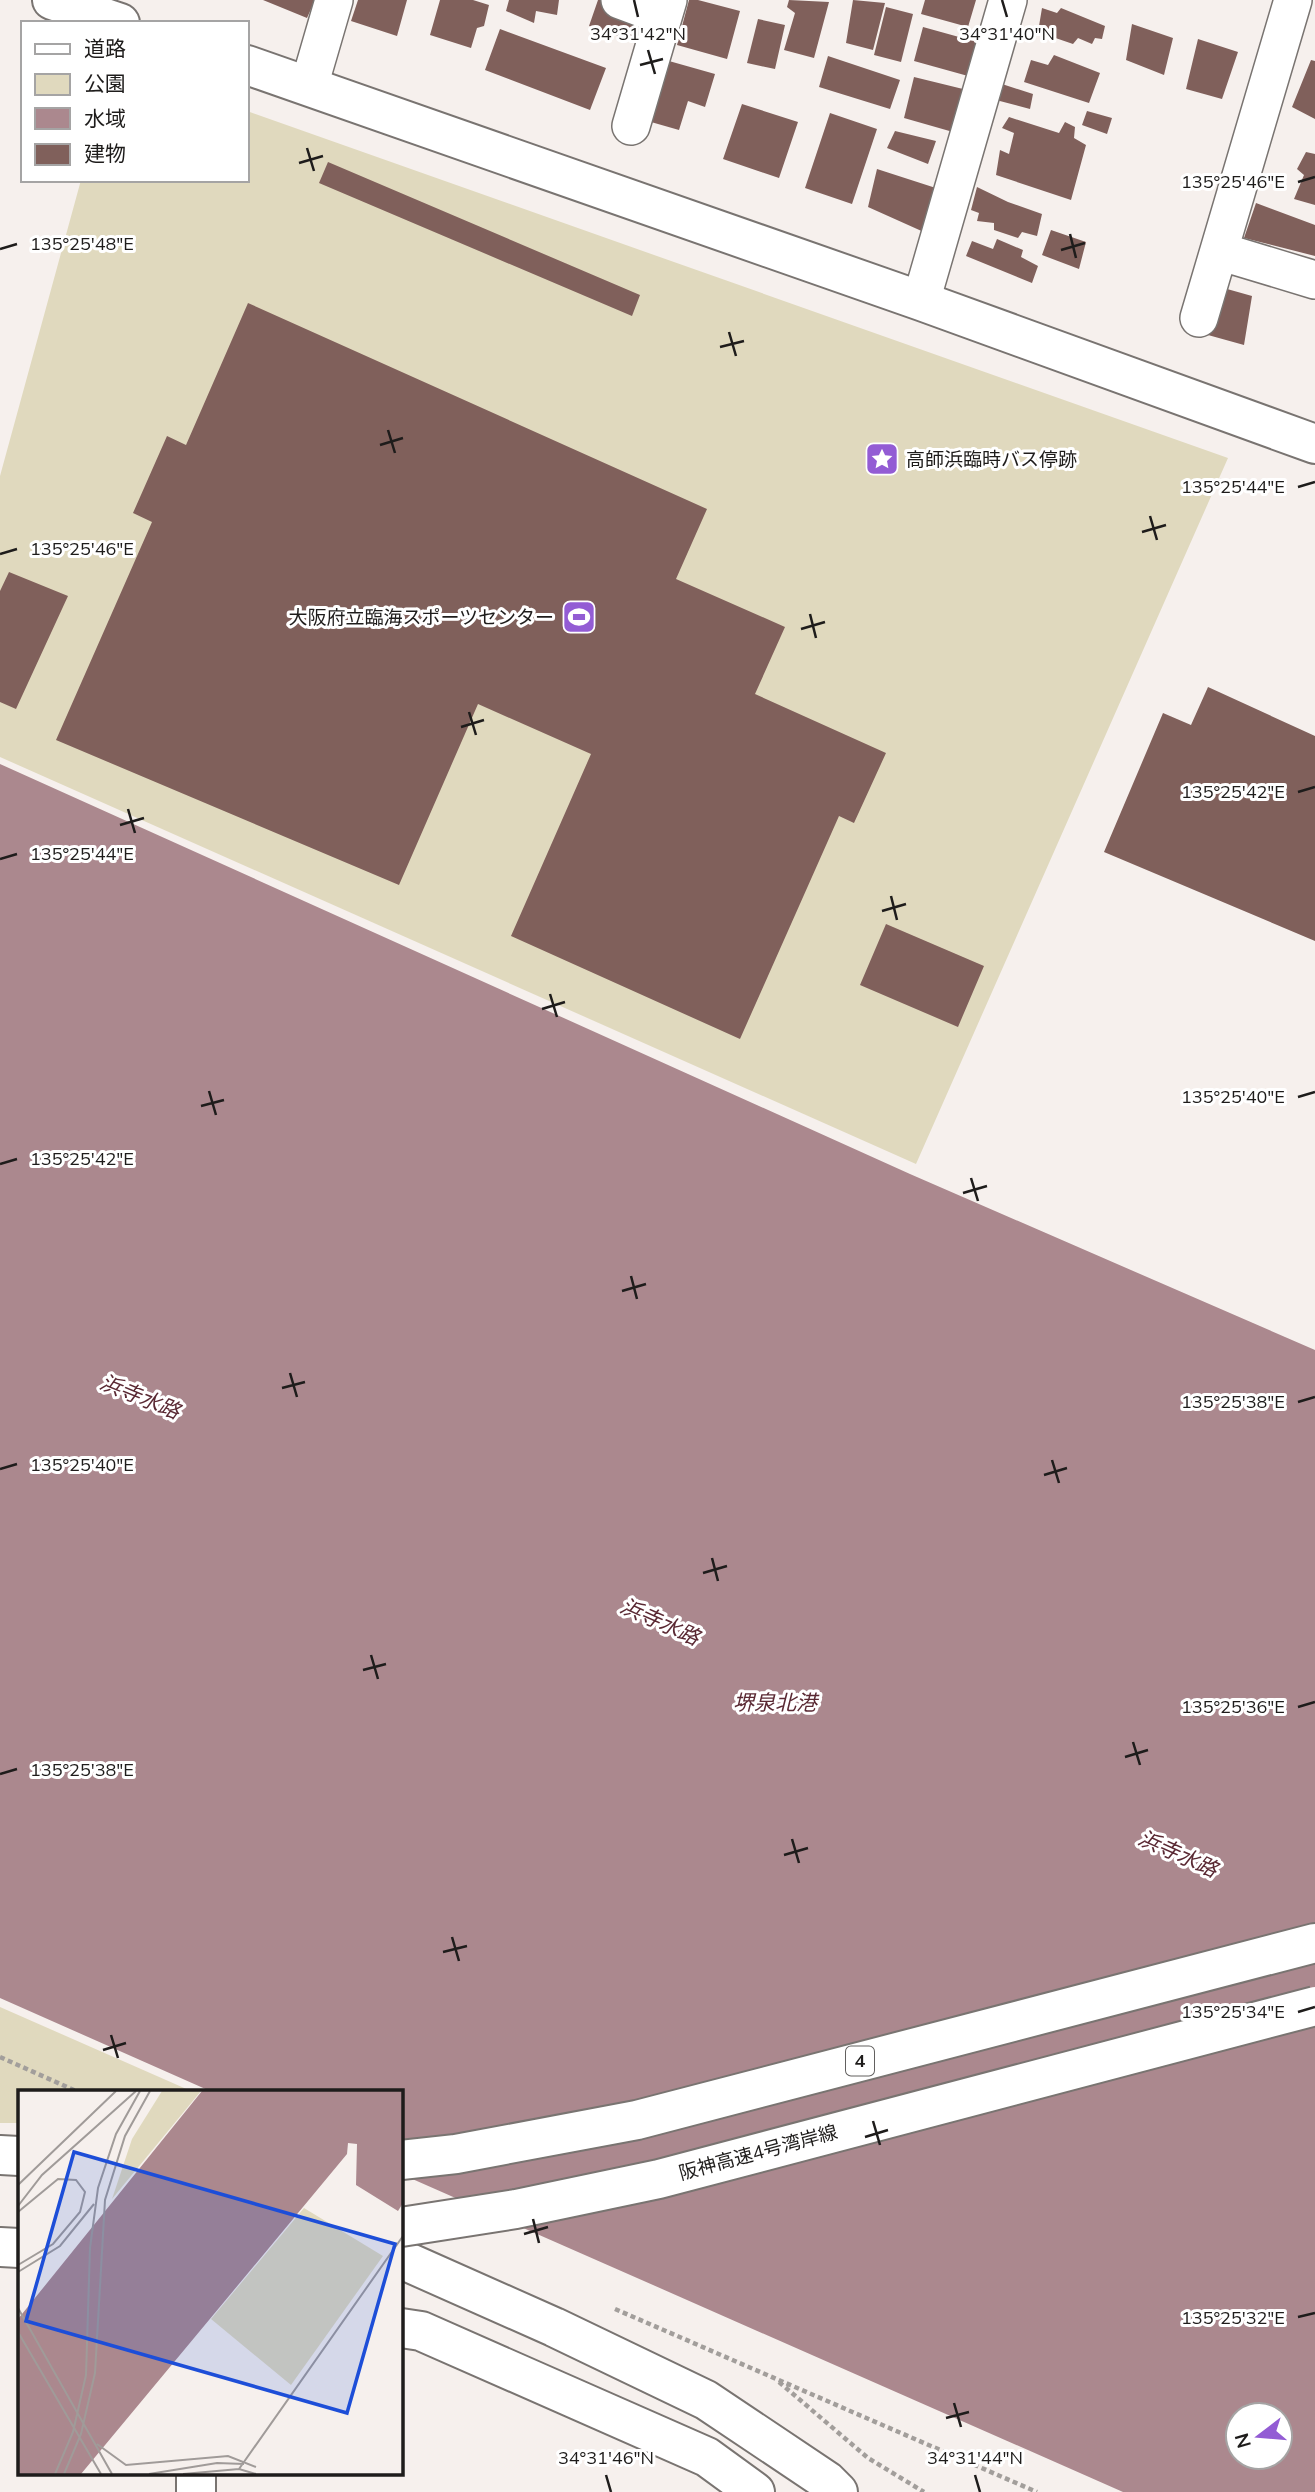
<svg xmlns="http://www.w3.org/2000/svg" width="1315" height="2492" viewBox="0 0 1315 2492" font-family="Mulish,'Noto Sans JP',sans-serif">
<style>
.green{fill:#e0d9be}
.water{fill:#ab888e;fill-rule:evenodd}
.building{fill:#80605b}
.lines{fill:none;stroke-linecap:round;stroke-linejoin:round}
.street-casing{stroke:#797471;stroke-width:40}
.secondary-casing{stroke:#797471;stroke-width:42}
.highway-casing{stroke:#797471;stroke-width:42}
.path{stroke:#a29e9b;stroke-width:4.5;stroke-dasharray:5 3.5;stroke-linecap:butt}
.street{stroke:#fff;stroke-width:37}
.secondary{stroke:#fff;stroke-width:38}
.highway{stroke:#fff;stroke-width:38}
.highway-bridge-casing{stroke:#797471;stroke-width:42;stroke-linecap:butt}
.highway-bridge{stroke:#fff;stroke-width:38}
.ticks{fill:none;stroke:#1e1c1b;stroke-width:2.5}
.labels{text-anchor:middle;stroke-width:6;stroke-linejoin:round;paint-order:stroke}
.shield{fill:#fff;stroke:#62605f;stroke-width:2}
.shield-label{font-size:18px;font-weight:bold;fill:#1e1c1b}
.poi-label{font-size:19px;fill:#1e1c1b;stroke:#fff;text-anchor:start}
.street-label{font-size:19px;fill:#1e1c1b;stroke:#fff}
.water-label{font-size:21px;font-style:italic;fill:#5a2933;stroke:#fff}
.inset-road{fill:none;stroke:#a09b99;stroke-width:2}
.view{fill:#1d4ed8;fill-opacity:0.15;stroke:#1d4ed8;stroke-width:3.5}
.inset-edge{fill:none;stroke:#1e1c1b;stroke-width:3.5}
.ticks-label{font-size:18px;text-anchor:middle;fill:#1e1c1b;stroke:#fff;stroke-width:6;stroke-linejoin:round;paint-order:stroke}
</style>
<rect width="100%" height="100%" fill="#f6f0ed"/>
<!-- green -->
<path class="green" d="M247,111L1228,458L916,1164L0,757V476L81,180H247Z
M0,2007L191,2091H19V2123H0Z"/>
<!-- water -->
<path class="water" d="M0,764L910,1174L1315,1350V2492H1123L401,2174V2091H210L0,1998ZM1238,2415H1280V2457H1238Z"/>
<!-- building -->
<path class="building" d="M263,0H315L307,18Z
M358,0H407L397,36L351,21Z
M440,0H473L489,5L484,26L477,28L471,48L430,35Z
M509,0H559L557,15L536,11L534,23L506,11Z
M598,0H614L650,13L643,45L589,26Z
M689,0H698L740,11L727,59L677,45Z
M789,0L829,2L814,58L784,50L795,13L787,7Z
M853,0L885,3L873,50L846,43Z
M925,0H976L968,27L921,14Z
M886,7L913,14L901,62L874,55Z
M1042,8L1057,13L1061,8L1105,26L1102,39L1095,38L1092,44L1078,38L1073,44L1038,32Z
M758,19L785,25L775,69L747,63Z
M1132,24L1173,38L1164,75L1126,60Z
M923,27L977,42L968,76L914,61Z
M500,29L606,68L590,110L485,70Z
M1198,39L1238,52L1222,99L1186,89Z
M1054,55L1100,73L1089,103L1024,82L1031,60L1048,65Z
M828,56L900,80L890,109L819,87Z
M1311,60L1315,61V119L1292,107Z
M669,61L715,74L705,107L688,101L679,130L651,122Z
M914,77L963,89L953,132L904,118Z
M1002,84L1033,94L1030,109L996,100Z
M742,104L798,122L779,178L723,159Z
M1087,111L1112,118L1107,134L1082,125Z
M830,113L877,129L852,204L805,188Z
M1009,117L1059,133L1065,122L1075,127L1074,138L1086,145L1071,200L996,175L1000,150L1009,154L1014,133L1002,128Z
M895,131L936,141L928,164L887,148Z
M1306,152L1315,154V205L1294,199L1304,175L1297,169Z
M328,162L640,295L632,316L319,183Z
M877,169L942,190L926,233L868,207Z
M977,187L1008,202L1042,214L1037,236L1022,232L1018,238L994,230V223L977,221L979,213L971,210Z
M1256,203L1315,225V256L1244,238Z
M1051,230L1086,242L1079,269L1042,255Z
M997,239L1023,250L1021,257L1038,266L1032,283L966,256L972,241L993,249Z
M1220,287L1252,296L1244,345L1208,335Z
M248,303L707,509L676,579L785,627L755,694L886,753L854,823L839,816L740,1039L511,936L591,754L478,704L399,885L56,740L152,522L133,513L167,436L186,445Z
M9,572L68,596L16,709L0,702V591Z
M1208,687L1315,736V941L1104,852L1163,713L1191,725Z
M886,924L984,966L958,1027L860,985Z"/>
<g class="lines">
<defs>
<path id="street" d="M620,0L663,16
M309,86L334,0
M631,126L668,0
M1219,251L1315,280
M921,301L1008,0
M1199,318L1293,0"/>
<path id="secondary" d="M52,0L120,23
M247,65L921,301L1315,444
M401,2259L554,2327L706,2400L827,2481L838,2492
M401,2328L421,2331L707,2457L755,2492
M196,2473V2492"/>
<path id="highway" d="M0,2155L19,2156
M401,2160L456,2154L637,2120L1315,1943
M0,2247L19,2248"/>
</defs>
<!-- street casing -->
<use href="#street" class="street-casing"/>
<!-- secondary casing -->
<use href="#secondary" class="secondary-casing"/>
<!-- highway casing -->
<use href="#highway" class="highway-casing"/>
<!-- path -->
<path class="path" d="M0,2057L76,2091
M615,2309L1037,2492
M779,2382L868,2458L924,2492"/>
<!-- street -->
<use href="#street" class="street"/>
<!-- secondary -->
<use href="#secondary" class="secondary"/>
<!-- highway -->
<use href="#highway" class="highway"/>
<defs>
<path id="highway-bridge" d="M401,2227L516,2209L659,2179L1315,2006"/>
</defs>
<!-- highway-bridge casing -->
<use href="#highway-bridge" class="highway-bridge-casing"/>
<!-- highway-bridge -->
<use href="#highway-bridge" class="highway-bridge"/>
</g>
<!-- ticks -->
<path class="ticks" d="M634,0L638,17M1002,0L1007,17M648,50L655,74M640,65L663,59M307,148L314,171M299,163L323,156M1298,182L1315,177M1070,234L1076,258M0,249L17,244M1061,250L1085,243M729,332L736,356M720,347L744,341M388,430L395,453M380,445L403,438M1298,487L1315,482M1150,516L1157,540M1142,532L1166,525M0,554L17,549M810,614L816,638M801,629L825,622M469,712L476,735M461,727L484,720M1298,792L1315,787M128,809L135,833M120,825L144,818M0,859L17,854M891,896L897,920M882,911L906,904M550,994L557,1017M542,1009L565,1002M209,1091L216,1115M1298,1097L1315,1092M201,1106L224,1100M0,1164L17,1159M971,1178L978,1201M963,1193L987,1186M631,1276L637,1299M622,1291L646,1284M290,1373L297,1397M282,1388L305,1382M1298,1402L1315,1397M1052,1460L1059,1483M0,1469L17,1464M1044,1475L1067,1468M712,1558L718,1581M703,1573L727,1566M371,1655L378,1679M363,1670L386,1664M1298,1707L1315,1702M1133,1742L1140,1765M1125,1757L1148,1750M0,1774L17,1769M792,1839L799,1863M784,1855L808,1848M452,1937L459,1961M443,1952L467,1946M1298,2012L1315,2007M111,2035L118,2058M103,2050L126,2043M873,2121L880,2145M865,2137L888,2130M533,2219L539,2243M524,2234L548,2227M1298,2317L1315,2313M954,2403L961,2427M946,2418L969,2412M606,2475L611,2492M975,2475L980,2492"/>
<!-- icons -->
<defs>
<symbol id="sight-square" viewBox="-11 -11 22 22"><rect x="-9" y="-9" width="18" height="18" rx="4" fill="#935cd4" stroke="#fff"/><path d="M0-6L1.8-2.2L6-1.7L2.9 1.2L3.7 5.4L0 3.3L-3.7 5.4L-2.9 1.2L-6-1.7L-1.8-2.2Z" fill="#fff"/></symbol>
<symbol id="stadium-square" viewBox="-11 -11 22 22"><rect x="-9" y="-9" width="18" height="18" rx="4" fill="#935cd4" stroke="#fff"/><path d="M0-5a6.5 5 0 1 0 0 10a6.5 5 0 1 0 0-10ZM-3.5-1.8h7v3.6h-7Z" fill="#fff"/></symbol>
</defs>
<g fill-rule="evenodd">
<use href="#sight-square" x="863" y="440" width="38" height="38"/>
<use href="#stadium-square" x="560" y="598" width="38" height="38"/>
</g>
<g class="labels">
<!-- shield labels -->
<rect class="shield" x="846" y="2046.5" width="28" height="29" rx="5"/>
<g class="shield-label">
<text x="860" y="2067">4</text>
</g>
<!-- poi labels -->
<g class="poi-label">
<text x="906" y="466">高師浜臨時バス停跡</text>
<text x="554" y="624" text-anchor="end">大阪府立臨海スポーツセンター</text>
</g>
<!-- street labels -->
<g class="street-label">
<text transform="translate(758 2152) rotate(-15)" y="7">阪神高速4号湾岸線</text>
</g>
<!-- water labels -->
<g class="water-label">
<text transform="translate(140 1397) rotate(22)" y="7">浜寺水路</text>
<text transform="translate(660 1622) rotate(24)" y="7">浜寺水路</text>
<text x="775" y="1710">堺泉北港</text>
<text transform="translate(1178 1854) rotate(24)" y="7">浜寺水路</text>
</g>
</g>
<!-- overview -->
<g transform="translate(18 2090)">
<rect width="385" height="385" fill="#f6f0ed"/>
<path d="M144,1H183L94,109L114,49ZM286,118L365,166L273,295L193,229Z" fill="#e0d9be"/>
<path d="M184,1H385V113L380,121L338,95L339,54L330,53L329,64L63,384H0V229Z" fill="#ab888e"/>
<path class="inset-road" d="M0,95L98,1M0,116L24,85L118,1M0,122L40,89L58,90L67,102L62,122L35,154L0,175M0,182L42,156L76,114M0,218L94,384M0,242L83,384M79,354L108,375L210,366L238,377M221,379L385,146M37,384L55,342L68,285L72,158L80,98L98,44L122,1M46,384L63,344L77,283L87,110L107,46L132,1M131,384L199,373L226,374M165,384L221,379L238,384"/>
<path class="view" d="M56,62L377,154L329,323L8,231Z"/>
<rect width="385" height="385" class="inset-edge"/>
</g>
<g class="ticks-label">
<text x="638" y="40">34°31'42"N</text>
<text x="1007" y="40">34°31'40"N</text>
<text x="1233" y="188">135°25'46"E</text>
<text x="82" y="250">135°25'48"E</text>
<text x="1233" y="493">135°25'44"E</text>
<text x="82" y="555">135°25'46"E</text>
<text x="1233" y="798">135°25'42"E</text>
<text x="82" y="860">135°25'44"E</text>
<text x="1233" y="1103">135°25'40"E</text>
<text x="82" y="1165">135°25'42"E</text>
<text x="1233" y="1408">135°25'38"E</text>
<text x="82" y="1471">135°25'40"E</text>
<text x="1233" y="1713">135°25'36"E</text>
<text x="82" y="1776">135°25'38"E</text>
<text x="1233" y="2018">135°25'34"E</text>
<text x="1233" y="2324">135°25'32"E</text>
<text x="606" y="2464">34°31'46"N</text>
<text x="975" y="2464">34°31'44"N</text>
</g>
<!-- legend -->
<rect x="21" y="21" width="228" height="161" fill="#ffffff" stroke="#a5a4a4" stroke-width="2"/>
<rect x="35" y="44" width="35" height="10" fill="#ffffff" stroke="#a5a4a4" stroke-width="2"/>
<text x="84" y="56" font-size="21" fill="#1e1c1b">道路</text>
<rect x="35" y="74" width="35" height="21" fill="#e0d9be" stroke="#a5a4a4" stroke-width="2"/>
<text x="84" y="91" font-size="21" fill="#1e1c1b">公園</text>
<rect x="35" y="108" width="35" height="21" fill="#ab888e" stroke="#a5a4a4" stroke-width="2"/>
<text x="84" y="126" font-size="21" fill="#1e1c1b">水域</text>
<rect x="35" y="144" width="35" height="21" fill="#80605b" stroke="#a5a4a4" stroke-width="2"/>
<text x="84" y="161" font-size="21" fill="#1e1c1b">建物</text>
<!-- north arrow -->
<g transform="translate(1259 2436) rotate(254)"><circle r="33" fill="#ffffff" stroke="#a5a4a4" stroke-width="2"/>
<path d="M0-5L12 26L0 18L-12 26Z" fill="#935cd4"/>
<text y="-10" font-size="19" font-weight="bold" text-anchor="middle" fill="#1e1c1b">N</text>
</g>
</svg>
